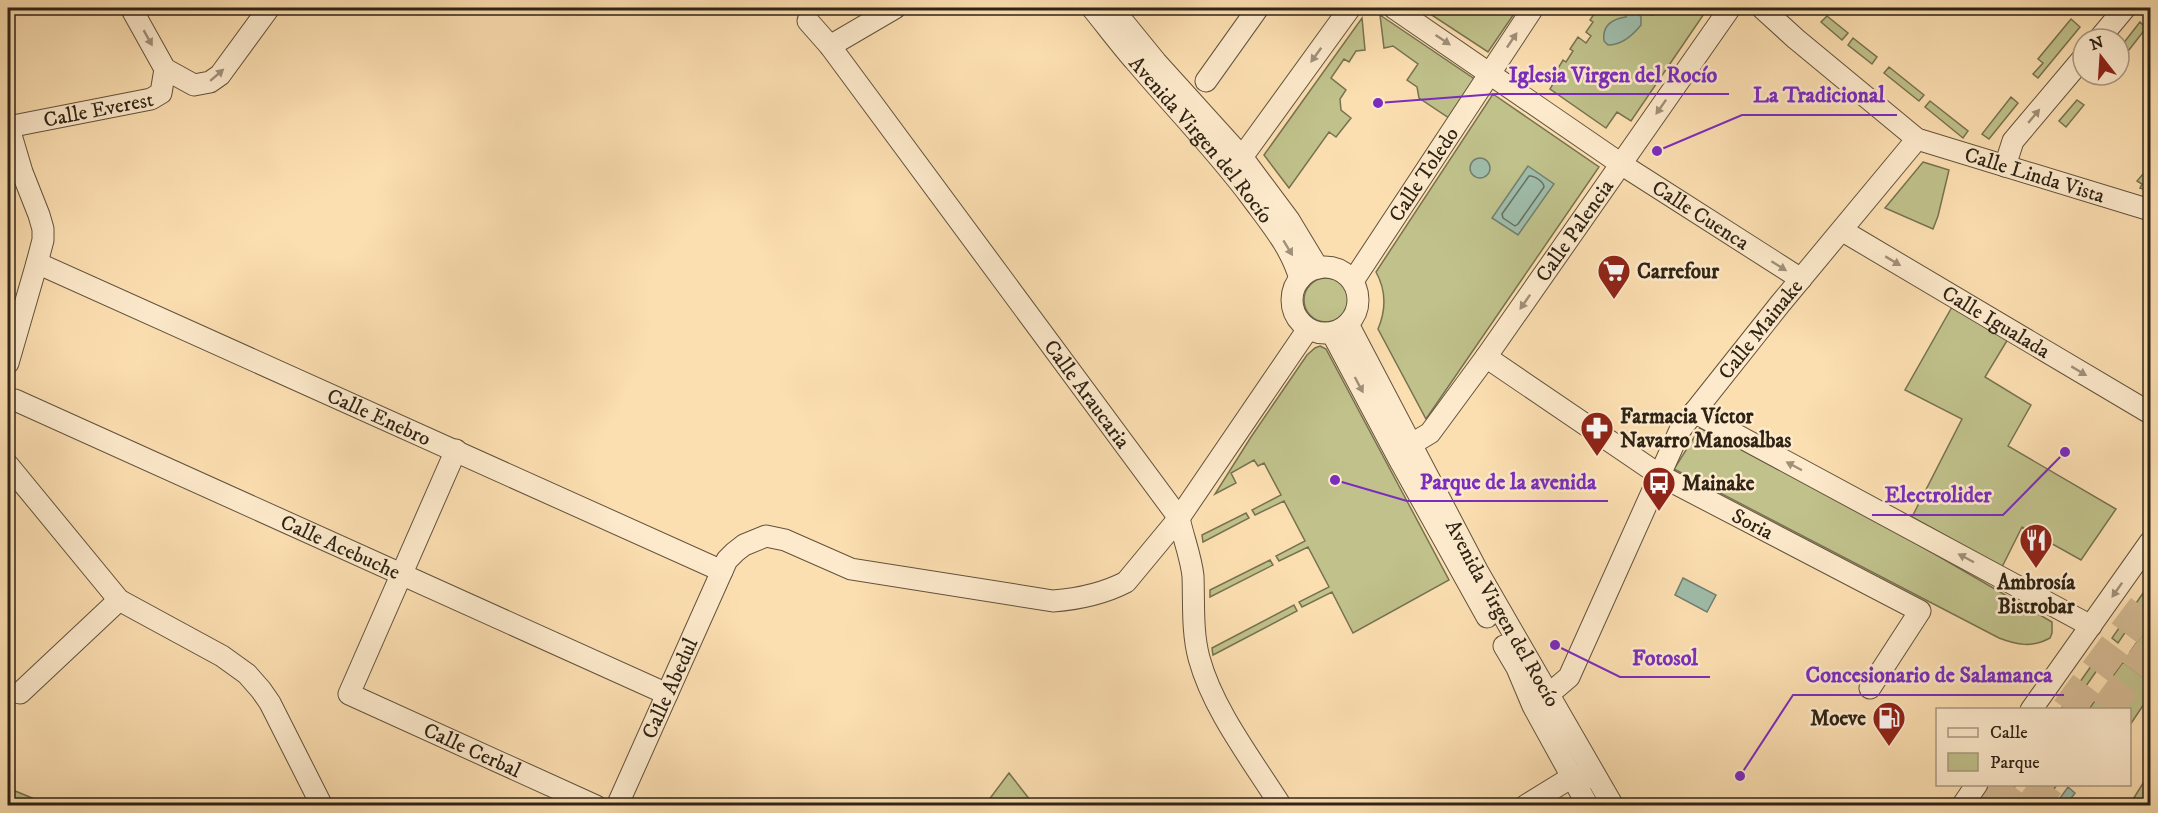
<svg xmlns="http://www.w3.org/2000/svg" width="2158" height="813" viewBox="0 0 2158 813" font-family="'IM FELL DW Pica',serif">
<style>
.green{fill:#c0c18b;stroke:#777250;stroke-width:1.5}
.water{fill:#9fbdab;stroke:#727f6f;stroke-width:1.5}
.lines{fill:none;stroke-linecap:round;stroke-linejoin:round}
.shore{stroke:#667060;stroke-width:1.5}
.highway-tunnel{stroke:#d3b992;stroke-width:32;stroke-dasharray:32 16;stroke-linecap:butt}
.minor-casing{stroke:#62523c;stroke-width:23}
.minor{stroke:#fdeacc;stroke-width:21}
.oneway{fill:#a0907a}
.labels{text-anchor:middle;stroke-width:5;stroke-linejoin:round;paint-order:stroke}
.street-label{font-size:21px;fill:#2e2315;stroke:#fdeacc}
.poi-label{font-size:21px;font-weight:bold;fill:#2e2315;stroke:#fdeacc;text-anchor:start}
.leader{fill:none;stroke:#7b2cbf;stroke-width:2}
.callout-dot{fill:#7b2cbf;stroke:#fdeacc;stroke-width:2}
.callout-label{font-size:22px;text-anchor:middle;font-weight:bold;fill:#7b2cbf;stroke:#fdeacc;stroke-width:5;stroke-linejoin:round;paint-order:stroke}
</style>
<rect width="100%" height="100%" fill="#fcdfb1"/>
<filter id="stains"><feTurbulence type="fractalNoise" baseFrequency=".00333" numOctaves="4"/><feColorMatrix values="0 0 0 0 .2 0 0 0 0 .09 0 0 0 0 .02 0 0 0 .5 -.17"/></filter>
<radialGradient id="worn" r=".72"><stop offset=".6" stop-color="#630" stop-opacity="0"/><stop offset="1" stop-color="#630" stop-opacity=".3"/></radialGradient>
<!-- green -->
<path class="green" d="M1421,8H1518L1488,52Z
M1598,8H1636L1651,15L1660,13L1668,8H1708L1631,121L1617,112L1606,128L1550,89L1560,72L1557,70L1563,60L1566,62L1573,51L1570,49L1578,37L1586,43L1591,36L1586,32L1593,22L1590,20Z
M1380,15L1476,80L1449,118L1419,98L1417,87L1407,80L1418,64L1393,46L1384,48Z
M1827,16L1848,33L1842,40L1821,22Z
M1362,18L1365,50L1356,51L1349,62L1344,59L1331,78L1346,90L1340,99L1341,110L1351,118L1336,137L1329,132L1289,188L1264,155Z
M2071,19L2080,27L2038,78L2033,74L2043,63L2038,59Z
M2140,22L2146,28L2129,50L2122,45Z
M1853,38L1877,57L1872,64L1848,45Z
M1889,67L1924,95L1919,101L1884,73Z
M1493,94L1599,167L1426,419L1378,329C1386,310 1386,290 1376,272Z
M2011,97L2018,103L1989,139L1982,134Z
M2077,100L2084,105L2066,127L2059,121Z
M1930,101L1968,131L1963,138L1925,107Z
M1923,162L1949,170L1938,216L1933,229L1885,208Z
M2148,168L2150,170V191L2140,188L2142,184L2137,181Z
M1304 300a22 22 0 1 1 44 0a22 22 0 1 1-44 0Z
M1952,307L2008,339L1985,377L2031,405L2008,446L2116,509L2081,560L2022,527L2002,567L1912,517L1962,419L1905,390Z
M1320,346L1326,349L1449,580L1353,633L1332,592L1302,607L1299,602L1329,587L1308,547L1279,561L1276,556L1305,541L1284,501L1255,515L1252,510L1281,495L1264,463L1258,466L1254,460L1231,473L1236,483L1215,494L1251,437L1307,355L1315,348Z
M1700,428L1888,527L2052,622V633L2050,638C2032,648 2017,645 1999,638L1674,469Z
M1246,513L1249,518L1203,542L1202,535Z
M1270,560L1273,565L1210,597V590Z
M2150,583V596L2118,643L2112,638Z
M1294,605L1297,611L1213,655L1212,648Z
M2142,635L2150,640V665L2130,652Z
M2103,649L2109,653L2070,709H2061Z
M2123,662L2150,682V695L2130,725V710L2089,709Z
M2150,772V805H2129L2132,801Z
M1009,773L1034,805H985Z
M2007,785H2016L2001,805H1992Z
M2036,785H2057L2042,805H2021Z
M8,788L49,805H8Z"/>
<!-- water -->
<path class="water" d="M1627,8L1636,10L1641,17V25C1633,35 1621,45 1608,45L1604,41C1602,26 1612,19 1626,17Z
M1470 168a10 10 0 1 1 20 0a10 10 0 1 1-20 0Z
M1528,166L1554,184L1518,235L1492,218Z
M1683,578L1716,595L1707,612L1675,595Z
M2068,787L2075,793L2066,805H2055Z"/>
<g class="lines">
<!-- shore -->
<path class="shore" d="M1529,176C1534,175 1544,182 1544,187L1518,224L1515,226L1503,218L1502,214Z"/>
<!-- highway-tunnel -->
<path class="highway-tunnel" d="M2067,710L2150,599
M2106,710L2150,651
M1994,806L2010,784
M2032,806L2048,784"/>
<defs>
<g id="minor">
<path d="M131,8L165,69L194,85L210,82L220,75L269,8"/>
<path id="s1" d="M1092,8C1106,25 1120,44 1135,61C1174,107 1215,149 1251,197C1270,223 1291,247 1300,279"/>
<path d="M1112,8L1156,62L1242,157L1289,220L1318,268"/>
<path id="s2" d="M1394,8L1621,164L1801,279"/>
<path id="s3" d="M1762,8L1796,39L1917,139L2150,210"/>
<path id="s4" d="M808,21L830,46L1179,518C1183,537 1191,557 1193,576C1194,603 1192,632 1199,658C1213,710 1252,760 1281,806"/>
<path d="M2099,39L2125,8"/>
<path d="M830,46L895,8"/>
<path d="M1206,81L1258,8"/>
<path d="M8,125L22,172L39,215L43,229V240L37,263L8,363"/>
<path id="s5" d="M8,127L151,99L161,93L165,69"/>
<path d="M1242,157L1350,8"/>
<path d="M2005,166L2013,141L2083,58"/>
<path id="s6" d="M1843,231L2150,413"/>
<path id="s7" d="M37,263L722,571"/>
<circle cx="1325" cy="300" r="33"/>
<path id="s8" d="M1353,281L1533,8"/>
<path id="s9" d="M1348,324L1478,572L1613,806"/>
<path d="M1332,333L1399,459L1487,617"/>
<path id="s10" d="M1486,357L1661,476L1920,611L1870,688"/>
<path id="s11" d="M15,400L667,694"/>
<path d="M1694,412L2091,626"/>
<path id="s12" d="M1410,445L1430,433L1486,357L1730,8"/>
<path id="s13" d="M456,450L349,694L596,806"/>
<path d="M8,465L119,600L222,656L247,674L261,690L270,703L322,806"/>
<path d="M1504,646L1517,668L1533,706L1588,806"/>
<path d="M20,693L119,600"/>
<path id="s14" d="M1549,694L1569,677L1680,430L1780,304L1917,139"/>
<path d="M2031,710L2150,542"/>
<path id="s15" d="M617,806L722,571L727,560L735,552L744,545L766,536L785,540L851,569L1053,601C1078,599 1103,594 1126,582L1179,518L1308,329"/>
<path d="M1525,806L1572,777L1580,776L1585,779"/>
<path d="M1962,806L1977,784"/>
</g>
</defs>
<!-- minor casing -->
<use href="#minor" class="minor-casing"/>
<!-- minor -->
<use href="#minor" class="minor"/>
</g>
<!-- one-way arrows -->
<defs><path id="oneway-solid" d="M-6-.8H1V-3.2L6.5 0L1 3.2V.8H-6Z" transform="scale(1.5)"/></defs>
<g class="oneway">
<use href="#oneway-solid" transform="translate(148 38) rotate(61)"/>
<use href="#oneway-solid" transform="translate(1443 40) rotate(34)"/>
<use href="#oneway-solid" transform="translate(1512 40) rotate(-56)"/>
<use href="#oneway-solid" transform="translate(1316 55) rotate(126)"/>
<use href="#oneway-solid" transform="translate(217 75) rotate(-41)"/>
<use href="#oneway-solid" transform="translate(1661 107) rotate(125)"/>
<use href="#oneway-solid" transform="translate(2034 116) rotate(-50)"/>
<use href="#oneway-solid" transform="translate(1288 248) rotate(59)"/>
<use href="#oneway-solid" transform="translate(1893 261) rotate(31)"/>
<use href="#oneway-solid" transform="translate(1779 266) rotate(32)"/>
<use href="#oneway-solid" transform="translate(1525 302) rotate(125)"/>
<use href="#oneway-solid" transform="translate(2079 371) rotate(31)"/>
<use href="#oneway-solid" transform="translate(1359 385) rotate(62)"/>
<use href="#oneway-solid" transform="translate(1794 466) rotate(-152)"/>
<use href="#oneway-solid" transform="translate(1966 558) rotate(-152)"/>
<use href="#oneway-solid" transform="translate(2117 590) rotate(125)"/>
</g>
<!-- icons -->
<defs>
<symbol id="supermarket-pin" viewBox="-11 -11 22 30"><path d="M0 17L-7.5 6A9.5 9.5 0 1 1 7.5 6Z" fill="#8f2418" stroke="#fdeacc"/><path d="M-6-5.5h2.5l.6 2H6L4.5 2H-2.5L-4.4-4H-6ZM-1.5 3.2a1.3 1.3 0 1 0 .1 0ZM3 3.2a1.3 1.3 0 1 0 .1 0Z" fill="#fff"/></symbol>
<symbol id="pharmacy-pin" viewBox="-11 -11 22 30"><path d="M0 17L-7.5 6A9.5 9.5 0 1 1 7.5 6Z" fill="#8f2418" stroke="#fdeacc"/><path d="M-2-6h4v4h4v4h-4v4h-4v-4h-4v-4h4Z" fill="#fff"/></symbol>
<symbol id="bus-pin" viewBox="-11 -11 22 30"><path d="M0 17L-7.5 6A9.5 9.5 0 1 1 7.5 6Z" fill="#8f2418" stroke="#fdeacc"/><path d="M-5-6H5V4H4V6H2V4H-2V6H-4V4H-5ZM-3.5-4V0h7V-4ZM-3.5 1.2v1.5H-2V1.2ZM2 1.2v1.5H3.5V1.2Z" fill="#fff"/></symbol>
<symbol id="restaurant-pin" viewBox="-11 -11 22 30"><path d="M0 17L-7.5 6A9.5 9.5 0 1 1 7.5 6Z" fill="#8f2418" stroke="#fdeacc"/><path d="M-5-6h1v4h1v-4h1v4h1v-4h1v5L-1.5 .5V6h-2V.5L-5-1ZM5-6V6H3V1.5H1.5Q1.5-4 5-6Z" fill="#fff"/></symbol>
<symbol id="fuel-pin" viewBox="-11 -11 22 30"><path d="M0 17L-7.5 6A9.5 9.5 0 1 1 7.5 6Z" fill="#8f2418" stroke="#fdeacc"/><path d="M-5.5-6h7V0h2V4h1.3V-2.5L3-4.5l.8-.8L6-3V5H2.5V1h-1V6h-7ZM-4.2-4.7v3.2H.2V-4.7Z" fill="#fff"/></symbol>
</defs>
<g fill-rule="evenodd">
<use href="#supermarket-pin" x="1595" y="252" width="38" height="52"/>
<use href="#pharmacy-pin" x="1578" y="409" width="38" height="52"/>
<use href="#bus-pin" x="1640" y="464" width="38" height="52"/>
<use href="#restaurant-pin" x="2017" y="521" width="38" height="52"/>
<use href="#fuel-pin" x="1870" y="699" width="38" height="52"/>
</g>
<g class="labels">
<!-- street labels -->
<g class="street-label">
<text dy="7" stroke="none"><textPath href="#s5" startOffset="92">Calle Everest</textPath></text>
<text dy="7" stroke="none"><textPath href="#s1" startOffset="171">Avenida Virgen del Rocío</textPath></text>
<text dy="7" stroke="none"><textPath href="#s8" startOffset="128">Calle Toledo</textPath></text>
<text dy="7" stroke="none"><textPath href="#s3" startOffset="326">Calle Linda Vista</textPath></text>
<text dy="7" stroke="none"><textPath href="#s2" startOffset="370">Calle Cuenca</textPath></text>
<text dy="7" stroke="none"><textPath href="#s12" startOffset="272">Calle Palencia</textPath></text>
<text dy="7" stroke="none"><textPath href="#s6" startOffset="178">Calle Igualada</textPath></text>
<text dy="7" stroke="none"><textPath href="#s14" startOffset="426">Calle Mainake</textPath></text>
<text dy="7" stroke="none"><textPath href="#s4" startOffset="466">Calle Araucaria</textPath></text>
<text dy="7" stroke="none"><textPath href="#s7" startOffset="375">Calle Enebro</textPath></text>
<text dy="7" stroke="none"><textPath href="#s10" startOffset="315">Soria</textPath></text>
<text dy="7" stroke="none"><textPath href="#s11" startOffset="357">Calle Acebuche</textPath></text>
<text dy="7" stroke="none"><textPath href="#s9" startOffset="328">Avenida Virgen del Rocío</textPath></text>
<text dy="7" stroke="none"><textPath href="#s15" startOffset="129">Calle Abedul</textPath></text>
<text dy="7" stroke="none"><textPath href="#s13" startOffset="402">Calle Cerbal</textPath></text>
</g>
<!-- poi labels -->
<g class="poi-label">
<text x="1637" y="278">Carrefour</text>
<text x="1620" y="423">Farmacia Víctor<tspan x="1620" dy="24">Navarro Manosalbas</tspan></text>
<text x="1682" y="490">Mainake</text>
<text x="2036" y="589" text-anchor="middle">Ambrosía<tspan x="2036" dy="24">Bistrobar</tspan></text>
<text x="1866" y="725" text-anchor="end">Moeve</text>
</g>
</g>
<!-- callouts -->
<path class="leader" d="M1378 103L1496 94H1729M1657 151L1742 115H1897M1335 480L1407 501H1608M2065 452L2003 515H1872M1555 645L1620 677H1710M1740 776L1793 695H2064"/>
<g class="callout-dot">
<circle cx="1378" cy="103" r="6"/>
<circle cx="1657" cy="151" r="6"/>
<circle cx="1335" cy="480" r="6"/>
<circle cx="2065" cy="452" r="6"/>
<circle cx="1555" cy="645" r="6"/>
<circle cx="1740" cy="776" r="6"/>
</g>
<g class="callout-label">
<text x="1613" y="82">Iglesia Virgen del Rocío</text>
<text x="1819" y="102">La Tradicional</text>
<text x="1508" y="489">Parque de la avenida</text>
<text x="1938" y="502">Electrolider</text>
<text x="1665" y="665">Fotosol</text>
<text x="1929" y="682">Concesionario de Salamanca</text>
</g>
<!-- margin -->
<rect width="2158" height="813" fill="none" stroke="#fcdfb1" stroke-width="30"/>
<rect x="9" y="9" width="2140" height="795" fill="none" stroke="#2e2315" stroke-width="3"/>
<rect x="15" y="15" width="2128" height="783" fill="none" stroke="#2e2315" stroke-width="1.5"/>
<!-- legend -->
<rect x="1936" y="708" width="195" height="78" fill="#fdeacc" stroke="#aa9a83" stroke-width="1.5"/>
<rect x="1948" y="728" width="30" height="9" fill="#fdeacc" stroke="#aa9a83" stroke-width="1.5"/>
<text x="1990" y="738" font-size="18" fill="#2e2315">Calle</text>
<rect x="1948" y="753" width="30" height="18" fill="#c0c18b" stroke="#aa9a83" stroke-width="1.5"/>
<text x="1990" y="768" font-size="18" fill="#2e2315">Parque</text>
<!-- north arrow -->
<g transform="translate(2101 57) rotate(343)"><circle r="28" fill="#fdeacc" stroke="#aa9a83" stroke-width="1.5"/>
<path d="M0-4.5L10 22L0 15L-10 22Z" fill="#8f2418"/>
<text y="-9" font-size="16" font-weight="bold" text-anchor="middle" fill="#2e2315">N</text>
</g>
<rect width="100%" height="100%" filter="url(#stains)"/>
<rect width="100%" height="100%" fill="url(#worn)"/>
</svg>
